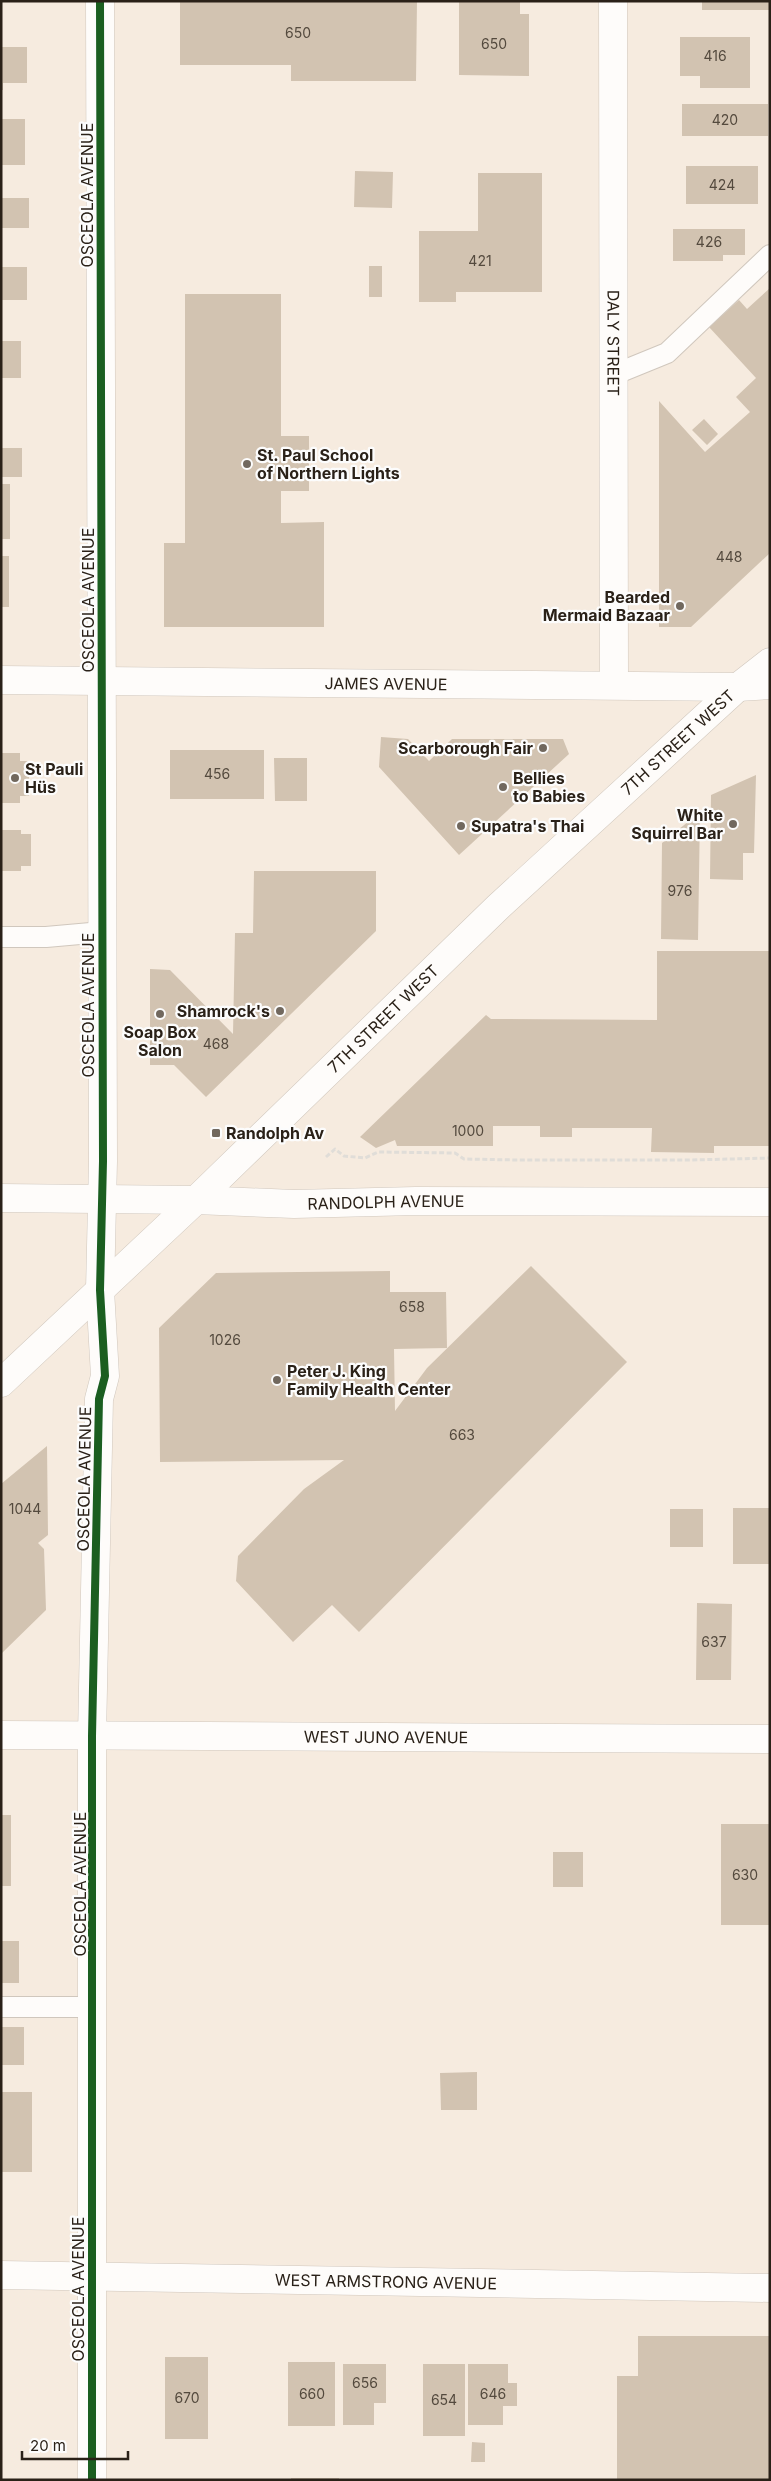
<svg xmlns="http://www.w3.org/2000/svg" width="771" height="2481" viewBox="0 0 771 2481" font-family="Inter,sans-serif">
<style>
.building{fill:#d2c3b1}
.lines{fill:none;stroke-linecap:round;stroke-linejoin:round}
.service-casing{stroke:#d0c7bd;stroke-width:22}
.minor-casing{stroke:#d0c7bd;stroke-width:29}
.tertiary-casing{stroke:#d0c7bd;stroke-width:29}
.secondary-casing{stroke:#d0c7bd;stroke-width:29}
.path{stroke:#e0ddd8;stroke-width:3;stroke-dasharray:5 2.5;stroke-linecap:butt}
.service{stroke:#fefcfa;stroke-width:20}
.minor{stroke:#fefcfa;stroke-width:28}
.tertiary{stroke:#fefcfa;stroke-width:28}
.secondary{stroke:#fefcfa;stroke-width:28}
.cycleway-casing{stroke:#fcfcfc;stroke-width:11}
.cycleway{stroke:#1b5e20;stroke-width:8}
.poi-dot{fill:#71685e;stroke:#fcfcfc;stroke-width:2}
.labels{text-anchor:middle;stroke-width:4.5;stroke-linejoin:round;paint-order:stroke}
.number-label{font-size:14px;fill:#544a3e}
.street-label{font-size:16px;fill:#2a2118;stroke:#fcfcfc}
.poi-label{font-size:16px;font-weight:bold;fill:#2a2118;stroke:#fcfcfc;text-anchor:start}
</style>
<rect width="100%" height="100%" fill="#f6ebdf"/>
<!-- building -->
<path class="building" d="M180,1H417L416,81H291V65H180Z
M459,1H520V14H529V76L459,75Z
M702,1H770V10H702Z
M680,37H750V88H700V76H680Z
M1,47H27V83H3V90H1Z
M682,104H768V136H682Z
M1,119H25V165H1Z
M686,166H758V204H686Z
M355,171L393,172L392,208L354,207Z
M478,173H542V292H456V302H419V231H478Z
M1,198H29V228H1Z
M673,229H745V255H723V261H673Z
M369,266H382V297H369Z
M1,267H27V300H1Z
M770,288V553L691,627H659V401L705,452L750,412L736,397L756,378L709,327L739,300L747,309Z
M185,294H281V436H309V491H281V523L324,522V627H164V543H185Z
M1,341H21V378H1Z
M704,419L718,434L707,445L692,430Z
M1,448H22V477H1Z
M1,484H10V539H1Z
M1,556H9V607H1Z
M381,737L408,739L429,761L452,739H563L569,754L459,855L379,767Z
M170,750H264V799H170Z
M1,753H20V761H29V796H20V803H1Z
M274,758H307V801H275Z
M756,775L754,853H743V880L710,879L711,795Z
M700,812L698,940L661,939L662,843Z
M1,830H21V834H31V866H21V871H1Z
M254,871H376V931L206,1097L174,1065H150V969L170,970L233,1034L235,933H253Z
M657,951H770V1146H714V1153L651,1152L652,1128H572V1137H540V1126H493V1146H397L395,1140L376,1148L360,1137L486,1015L491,1019L657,1020Z
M531,1266L627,1362L359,1632L332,1605L293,1642L236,1581L238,1556L304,1489L344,1460L160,1462L159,1328L216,1273L390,1271V1292H446L447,1348L394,1349L395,1411L427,1368Z
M47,1446L48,1535L38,1543L44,1549L46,1610L1,1654V1484Z
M733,1508H770V1564H733Z
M670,1509H703V1547H670Z
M697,1603L732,1604L731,1680H696Z
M1,1815H11V1886H1Z
M721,1824H770V1925H721Z
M553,1852H583V1887H553Z
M1,1941H19V1983H1Z
M1,2027H24V2065H1Z
M477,2072V2110H441L440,2073Z
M1,2092H32V2172H1Z
M638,2336H770V2480H617V2376H638Z
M165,2357H208V2439H165Z
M288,2362H335V2426H288Z
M343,2364H386V2403H374V2425H343Z
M423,2364H465V2436H423Z
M468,2364H508V2383H517V2406H503V2425H468Z
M472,2442L485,2443V2462H471Z
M291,2478H339V2480H291Z"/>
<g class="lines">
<defs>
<path id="service" d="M613,375L667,353L770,255
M1,937H46L102,932
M1,2007H94"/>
<g id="minor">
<path id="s1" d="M613,1L614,685"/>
<path id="s2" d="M1,680L738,687L770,685"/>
<path id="s3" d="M1,1735L770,1739"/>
<path id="s4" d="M1,2275L770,2288"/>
<path d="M92,2480V1736L99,1399L105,1376L100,1290L103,1161L100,1"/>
</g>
<g id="tertiary">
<path id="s5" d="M1,1198L196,1200L294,1204L416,1201L770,1202"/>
</g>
<g id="secondary">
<path id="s6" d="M1,1383L196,1200L498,907L738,687L770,662"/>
</g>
</defs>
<!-- service casing -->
<use href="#service" class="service-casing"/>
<!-- minor casing -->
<use href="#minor" class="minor-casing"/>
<!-- tertiary casing -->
<use href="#tertiary" class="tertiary-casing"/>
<!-- secondary casing -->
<use href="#secondary" class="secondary-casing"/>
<!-- path -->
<path class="path" d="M326,1157L335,1149L344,1156L365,1158L378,1152L455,1153L464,1159L517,1160H692L770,1158"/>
<!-- service -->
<use href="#service" class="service"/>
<!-- minor -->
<use href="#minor" class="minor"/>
<!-- tertiary -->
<use href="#tertiary" class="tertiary"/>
<!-- secondary -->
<use href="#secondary" class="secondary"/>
<defs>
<path id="cycleway" d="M92,2480V1736L99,1399L105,1376L100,1290L103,1161L100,1"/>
</defs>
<!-- cycleway casing -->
<use href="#cycleway" class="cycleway-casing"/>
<!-- cycleway -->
<use href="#cycleway" class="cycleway"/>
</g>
<!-- markers -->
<g class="poi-dot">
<circle cx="247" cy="464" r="5"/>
<circle cx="680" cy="606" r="5"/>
<circle cx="543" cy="748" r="5"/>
<circle cx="15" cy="778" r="5"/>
<circle cx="503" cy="787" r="5"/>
<circle cx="733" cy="824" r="5"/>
<circle cx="461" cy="826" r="5"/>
<circle cx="280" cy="1011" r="5"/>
<circle cx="160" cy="1014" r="5"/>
<rect x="211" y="1128" width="10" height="10" rx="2.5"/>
<circle cx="277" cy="1380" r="5"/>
</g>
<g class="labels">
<!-- number labels -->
<g class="number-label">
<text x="298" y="38">650</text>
<text x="494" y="49">650</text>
<text x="715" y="61">416</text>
<text x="725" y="125">420</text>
<text x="722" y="190">424</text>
<text x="709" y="247">426</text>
<text x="480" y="266">421</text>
<text x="729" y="562">448</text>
<text x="217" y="779">456</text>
<text x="680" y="896">976</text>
<text x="216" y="1049">468</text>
<text x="468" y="1136">1000</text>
<text x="412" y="1312">658</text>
<text x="225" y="1345">1026</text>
<text x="462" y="1440">663</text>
<text x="25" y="1514">1044</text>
<text x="714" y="1647">637</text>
<text x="745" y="1880">630</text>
<text x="365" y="2388">656</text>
<text x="312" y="2399">660</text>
<text x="493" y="2399">646</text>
<text x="187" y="2403">670</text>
<text x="444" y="2405">654</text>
</g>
<!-- street labels -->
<g class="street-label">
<text transform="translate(87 195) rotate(-90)" y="6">OSCEOLA AVENUE</text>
<text dy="6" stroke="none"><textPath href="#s1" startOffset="342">DALY STREET</textPath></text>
<text transform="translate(88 600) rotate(-90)" y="6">OSCEOLA AVENUE</text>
<text dy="6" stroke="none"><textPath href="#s2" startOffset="385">JAMES AVENUE</textPath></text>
<text dy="6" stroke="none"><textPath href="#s6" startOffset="932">7TH STREET WEST</textPath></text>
<text transform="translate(88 1005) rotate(-90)" y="6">OSCEOLA AVENUE</text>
<text dy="6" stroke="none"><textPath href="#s6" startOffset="528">7TH STREET WEST</textPath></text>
<text dy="6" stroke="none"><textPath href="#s5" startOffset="385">RANDOLPH AVENUE</textPath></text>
<text transform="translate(84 1479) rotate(-89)" y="6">OSCEOLA AVENUE</text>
<text dy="6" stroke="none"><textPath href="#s3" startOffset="385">WEST JUNO AVENUE</textPath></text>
<text transform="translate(80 1884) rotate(-90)" y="6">OSCEOLA AVENUE</text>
<text dy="6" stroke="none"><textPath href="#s4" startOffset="385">WEST ARMSTRONG AVENUE</textPath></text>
<text transform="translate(78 2289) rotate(-90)" y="6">OSCEOLA AVENUE</text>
</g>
<!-- poi labels -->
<g class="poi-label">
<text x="257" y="461">St. Paul School<tspan x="257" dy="18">of Northern Lights</tspan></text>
<text x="670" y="603" text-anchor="end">Bearded<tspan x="670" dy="18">Mermaid Bazaar</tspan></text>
<text x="533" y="754" text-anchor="end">Scarborough Fair</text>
<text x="25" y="775">St Pauli<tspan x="25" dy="18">Hüs</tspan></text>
<text x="513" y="784">Bellies<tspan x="513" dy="18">to Babies</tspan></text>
<text x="723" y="821" text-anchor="end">White<tspan x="723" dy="18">Squirrel Bar</tspan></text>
<text x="471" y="832">Supatra's Thai</text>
<text x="270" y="1017" text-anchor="end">Shamrock's</text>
<text x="160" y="1038" text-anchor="middle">Soap Box<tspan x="160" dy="18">Salon</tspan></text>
<text x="226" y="1139">Randolph Av</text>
<text x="287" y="1377">Peter J. King<tspan x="287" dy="18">Family Health Center</tspan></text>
</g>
</g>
<!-- border -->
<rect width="771" height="2481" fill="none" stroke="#2a2118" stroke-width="5"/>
<!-- scale -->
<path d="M22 2451v8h106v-8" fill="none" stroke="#2a2118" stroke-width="2.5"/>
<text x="30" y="2451" font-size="15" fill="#2a2118" stroke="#fcfcfc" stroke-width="4" paint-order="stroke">20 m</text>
</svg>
